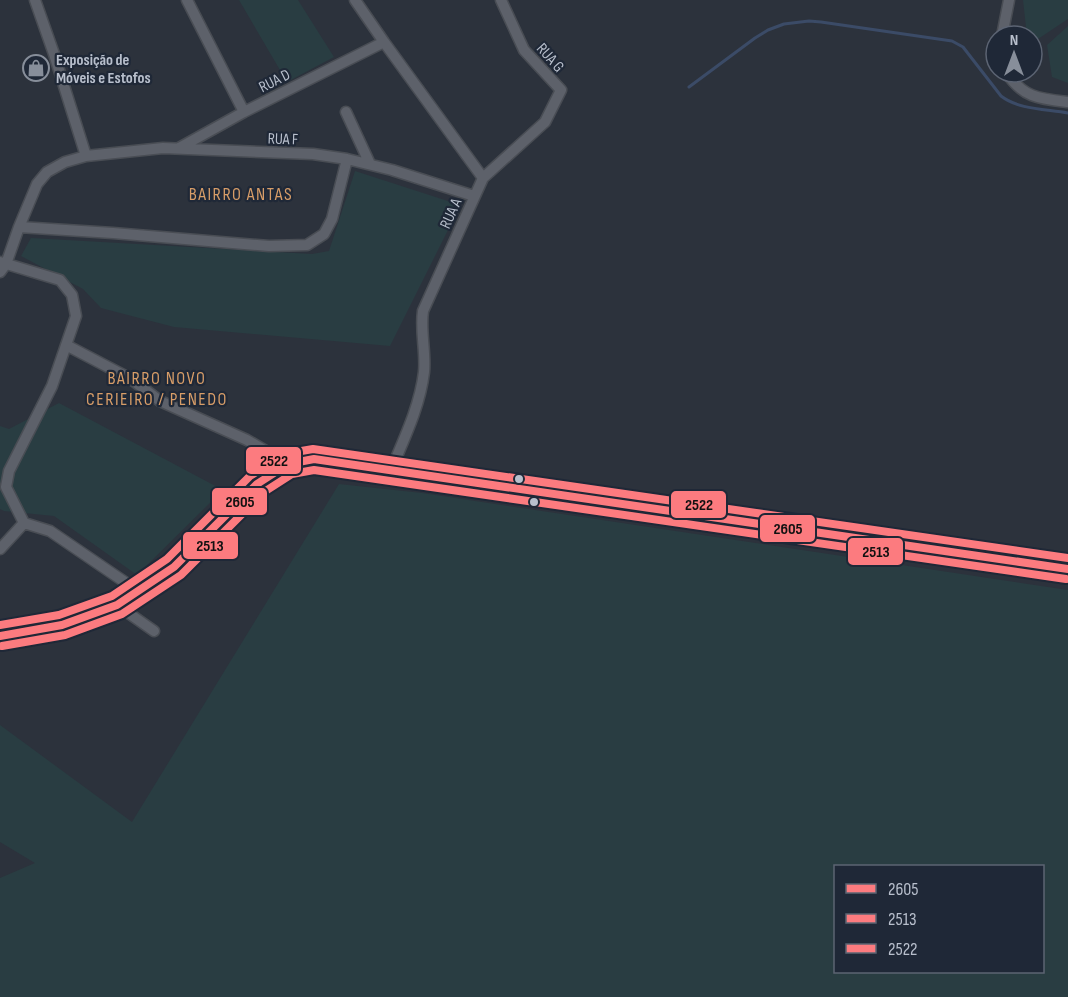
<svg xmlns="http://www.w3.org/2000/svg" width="1068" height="997" viewBox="0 0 1068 997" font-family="'Sofia Sans Condensed',sans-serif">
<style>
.green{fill:#293d42;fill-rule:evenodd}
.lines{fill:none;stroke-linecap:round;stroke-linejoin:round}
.stream{stroke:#3b4b67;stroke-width:3}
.minor-casing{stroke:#494d54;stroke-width:13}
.secondary-casing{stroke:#494d54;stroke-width:17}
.minor{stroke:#5d616a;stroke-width:10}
.secondary{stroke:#5c6068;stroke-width:15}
.bus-1-casing{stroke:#1f2837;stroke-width:12}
.bus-2-casing{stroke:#1f2837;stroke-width:12}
.bus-3-casing{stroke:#1f2837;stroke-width:12}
.bus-1{stroke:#fc7b7f;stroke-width:8}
.bus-2{stroke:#fc7b7f;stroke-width:8}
.bus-3{stroke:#fc7b7f;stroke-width:8}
.bus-dot{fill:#b8bfcc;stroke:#1f2837;stroke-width:2}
.labels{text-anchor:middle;stroke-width:4.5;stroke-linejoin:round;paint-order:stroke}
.street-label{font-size:16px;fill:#b8bfcc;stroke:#1f2837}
.poi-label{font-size:16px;font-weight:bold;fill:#b8bfcc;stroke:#1f2837;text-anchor:start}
.neighbourhood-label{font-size:18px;letter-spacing:1.5px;fill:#d79d68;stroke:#1f2837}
.line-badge{stroke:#1f2837;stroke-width:2}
.pale-badge-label{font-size:16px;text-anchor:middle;font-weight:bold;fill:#111}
</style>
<rect width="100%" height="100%" fill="#2c323c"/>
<!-- green -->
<path class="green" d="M239,0H298L334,57L287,82Z
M1023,0H1068V19L1032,43V36H1027Z
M1068,26V83L1052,77L1047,45Z
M355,171L454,203L451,224L390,346L174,327L101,308L83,289L21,256L31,238L312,254L329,251Z
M59,403L223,490L137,575L54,516L4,511L0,509V426L9,429Z
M339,484L422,493L1068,590V997H0V878L35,863L0,842V725L132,822ZM836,866H1042V972H836Z"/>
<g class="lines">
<!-- stream -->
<path class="stream" d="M689,87L755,38L768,30L784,24L809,21L821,22L952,41L963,47L1001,96C1019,110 1046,109 1068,113"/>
<defs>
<path id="minor" d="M35,0L54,54L86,156
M187,0L244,112
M355,0L384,42L483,178L423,311C420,331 426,352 424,372C420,406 404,439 391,470
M1002,36L1009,0
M1006,72C1023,98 1040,99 1068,102
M346,112L370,164
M179,148L244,112L384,42
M483,178L545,122L561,90L524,50L501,0
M19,227L37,184L47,172L65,162L86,156L163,148L313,154L347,159L392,170L474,196
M0,272L6,264L19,227L113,233L269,246L307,245L324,234L332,219L347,159
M66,345L131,379L160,401L247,440L288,464
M24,523L50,531L138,591
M0,549L24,523L6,487L9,471L52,386L76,316L72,295L60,280L0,262
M117,605L154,631"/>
<path id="secondary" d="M0,636L62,625L117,605L174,567L257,484L288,464L314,459L1068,569"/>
</defs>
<!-- minor casing -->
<use href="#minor" class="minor-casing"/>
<!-- secondary casing -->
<use href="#secondary" class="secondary-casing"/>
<!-- minor -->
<use href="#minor" class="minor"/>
<!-- secondary -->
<use href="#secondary" class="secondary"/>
<defs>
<path id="bus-1" d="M0,636L62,625L117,605L174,567L257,484L288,464L314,459L1068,569"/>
<path id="bus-2" d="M2,646L65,635L122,614L181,575L264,492L292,474L314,470L1066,579"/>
<path id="bus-3" d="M0,625L59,615L112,596L167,559L250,476L284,454L313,449L1068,558"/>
</defs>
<!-- bus-1 casing -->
<use href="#bus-1" class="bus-1-casing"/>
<!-- bus-2 casing -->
<use href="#bus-2" class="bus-2-casing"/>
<!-- bus-3 casing -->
<use href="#bus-3" class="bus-3-casing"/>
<!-- bus-1 -->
<use href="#bus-1" class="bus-1"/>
<!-- bus-2 -->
<use href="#bus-2" class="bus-2"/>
<!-- bus-3 -->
<use href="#bus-3" class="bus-3"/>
</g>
<!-- icons -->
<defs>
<symbol id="shop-ring" viewBox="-11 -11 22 22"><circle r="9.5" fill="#1f2837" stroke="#878e9a" stroke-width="1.5"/><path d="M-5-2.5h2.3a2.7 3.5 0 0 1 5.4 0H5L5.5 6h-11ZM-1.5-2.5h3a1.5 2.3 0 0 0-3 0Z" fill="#878e9a"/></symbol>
</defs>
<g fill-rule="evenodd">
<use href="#shop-ring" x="21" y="53" width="30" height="30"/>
</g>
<!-- markers -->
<g class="bus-dot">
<circle cx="519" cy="479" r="5"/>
<circle cx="534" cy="502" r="5"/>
</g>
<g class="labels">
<!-- street labels -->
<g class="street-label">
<text transform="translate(551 57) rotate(48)" y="6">RUA G</text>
<text transform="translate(274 80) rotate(-27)" y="6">RUA D</text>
<text transform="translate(283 138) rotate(2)" y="6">RUA F</text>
<text transform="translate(450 213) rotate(-66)" y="6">RUA A</text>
</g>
<!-- poi labels -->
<g class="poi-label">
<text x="56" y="65">Exposição de<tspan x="56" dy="18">Móveis e Estofos</tspan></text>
</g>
<!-- neighbourhood labels -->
<g class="neighbourhood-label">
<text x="241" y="200">BAIRRO ANTAS</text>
<text x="157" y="384">BAIRRO NOVO<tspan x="157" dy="21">CERIEIRO / PENEDO</tspan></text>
</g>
</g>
<g class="line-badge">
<rect x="245" y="446" width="57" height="29" rx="6" fill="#fc7b7f"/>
<rect x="211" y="487" width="57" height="29" rx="6" fill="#fc7b7f"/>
<rect x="670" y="490" width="57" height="29" rx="6" fill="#fc7b7f"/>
<rect x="759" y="514" width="57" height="29" rx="6" fill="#fc7b7f"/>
<rect x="182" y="531" width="57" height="29" rx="6" fill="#fc7b7f"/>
<rect x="847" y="537" width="57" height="29" rx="6" fill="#fc7b7f"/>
</g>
<g class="pale-badge-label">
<text x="274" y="466">2522</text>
<text x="240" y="507">2605</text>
<text x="699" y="510">2522</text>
<text x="788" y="534">2605</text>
<text x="210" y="551">2513</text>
<text x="876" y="557">2513</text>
</g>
<!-- legend -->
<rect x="834" y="865" width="210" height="108" fill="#1f2837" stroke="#5c6473" stroke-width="1.5"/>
<rect x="846" y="884" width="30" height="9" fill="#fc7b7f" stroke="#5c6473" stroke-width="1.5"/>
<text x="888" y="895" font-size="18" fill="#b8bfcc">2605</text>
<rect x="846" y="914" width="30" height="9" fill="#fc7b7f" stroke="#5c6473" stroke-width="1.5"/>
<text x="888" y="925" font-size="18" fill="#b8bfcc">2513</text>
<rect x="846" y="944" width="30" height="9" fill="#fc7b7f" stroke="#5c6473" stroke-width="1.5"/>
<text x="888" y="955" font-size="18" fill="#b8bfcc">2522</text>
<!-- north arrow -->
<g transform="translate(1014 54)"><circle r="28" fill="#1f2837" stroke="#5c6473" stroke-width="1.5"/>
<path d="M0-4.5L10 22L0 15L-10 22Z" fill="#878e9a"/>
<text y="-9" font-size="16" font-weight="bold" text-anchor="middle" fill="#b8bfcc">N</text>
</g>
</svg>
